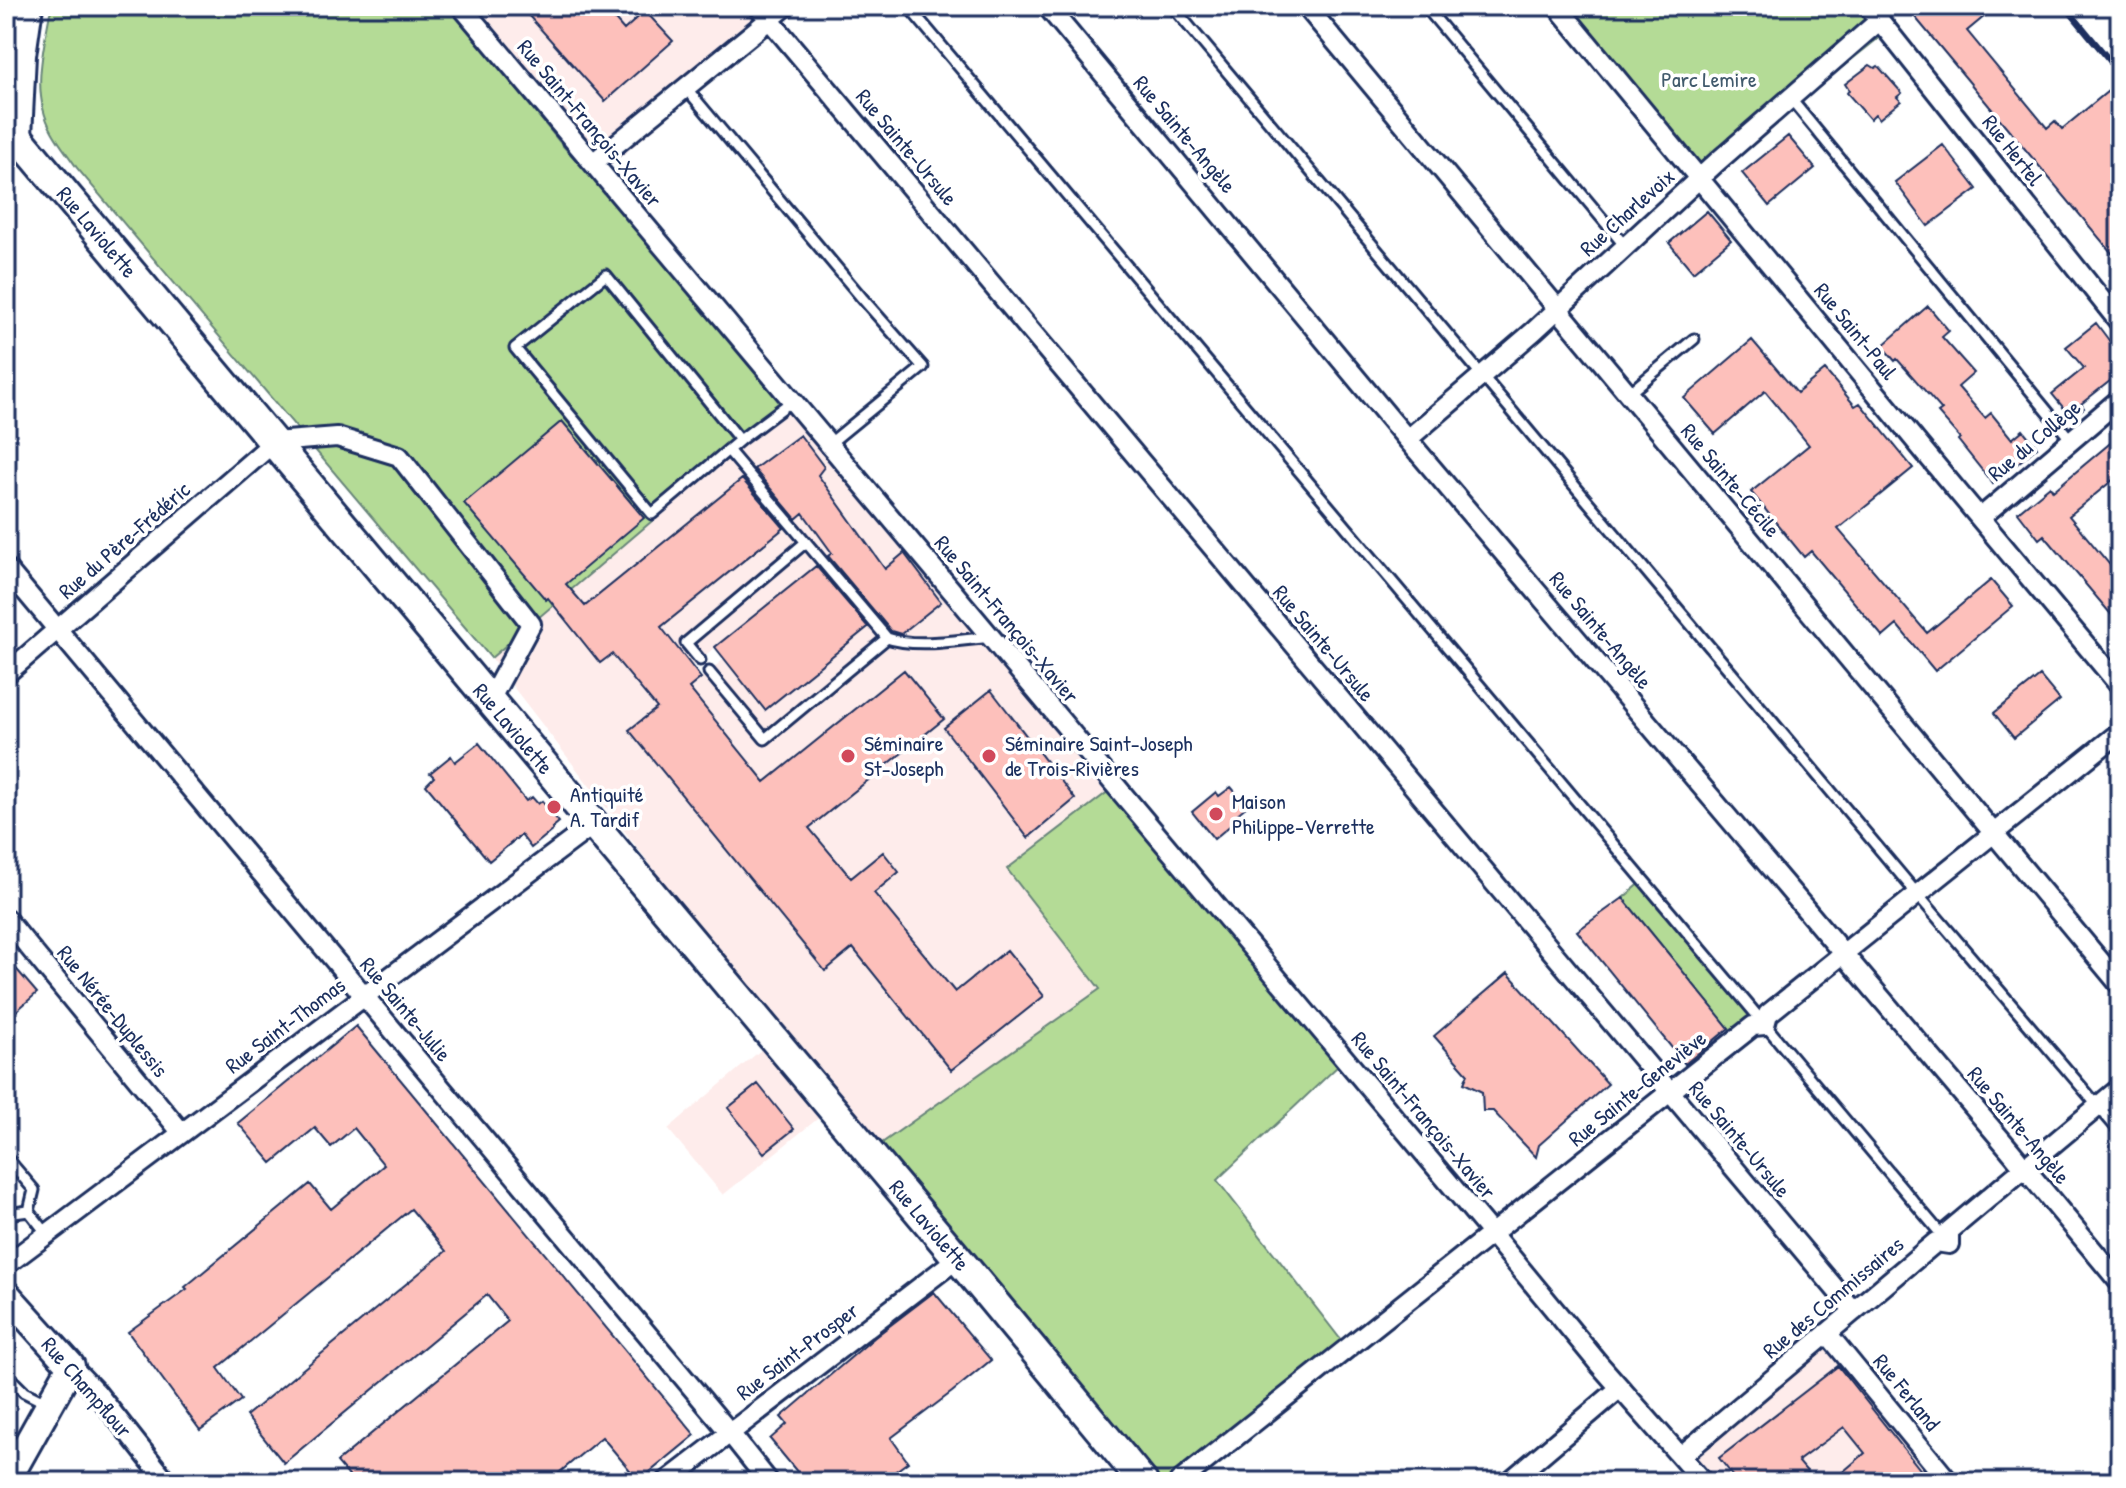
<svg xmlns="http://www.w3.org/2000/svg" width="2126" height="1488" viewBox="0 0 2126 1488" font-family="'Patrick Hand',sans-serif">
<style>
.built{fill:#feeceb;fill-rule:evenodd}
.green{fill:#b4db96;stroke:#68857a;stroke-width:2}
.building{fill:#fdc0bb;stroke:#1b2f5e;stroke-width:2}
.lines{fill:none;stroke-linecap:round;stroke-linejoin:round}
.service-casing{stroke:#1b2f5e;stroke-width:15}
.minor-casing{stroke:#1b2f5e;stroke-width:24}
.secondary-casing{stroke:#1b2f5e;stroke-width:32}
.primary-casing{stroke:#1b2f5e;stroke-width:34}
.service{stroke:#fff;stroke-width:9}
.minor{stroke:#fff;stroke-width:18}
.secondary{stroke:#fff;stroke-width:26}
.primary{stroke:#fff;stroke-width:28}
.rail{stroke:#1b2f5e;stroke-width:6}
.poi-dot{fill:#d1495b;stroke:#fff;stroke-width:3}
.labels{text-anchor:middle;stroke-width:7;stroke-linejoin:round;paint-order:stroke}
.park-label{font-size:22px;fill:#415a6c;stroke:#fff}
.street-label{font-size:22px;fill:#1b2f5e;stroke:#fff}
.poi-label{font-size:22px;fill:#1b2f5e;stroke:#fff;text-anchor:start}
</style>
<rect width="100%" height="100%" fill="#fff"/>
<filter id="ink" filterUnits="userSpaceOnUse"><feTurbulence type="fractalNoise" baseFrequency=".0125" numOctaves="2"/><feDisplacementMap in="SourceGraphic" scale="16" xChannelSelector="R" yChannelSelector="G"/><feConvolveMatrix kernelMatrix="1 2 1 2 8 2 1 2 1" color-interpolation-filters="sRGB"/></filter>
<g filter="url(#ink)">
<!-- built -->
<path class="built" d="M462,6H745L768,33L598,176Z
M786,407L907,544L1109,791L1007,869L1101,989L871,1151L491,658ZM746,477L786,526L661,627L692,666L817,565L867,627L766,709L724,659L689,688L765,782L904,670L944,719L809,827L851,878L883,853L899,872L874,893L955,992L1007,950L1043,995L951,1070L853,948L825,970L630,730L657,708L612,654L600,663L567,621Z
M775,1038L831,1108L723,1195L668,1129Z
M1839,1336L1957,1482H1696L1684,1467Z"/>
<!-- green -->
<path class="green" d="M55,6H449L563,146L589,174L786,407L491,658L77,168C69,156 59,144 52,131C31,95 43,51 50,13Z
M1555,6H1876L1895,25L1706,176Z
M1109,791L1338,1066L1217,1180L1348,1349L1174,1482H1137L875,1148L1100,989L1007,869Z
M1642,882L1763,1026L1741,1043L1623,898Z"/>
<!-- building -->
<path class="building" d="M520,6H603L624,30L645,11L673,41L605,101Z
M1928,6H1997L1967,31L2047,128L2055,121L2062,129L2113,87L2120,95V263L1915,17Z
M1870,65L1875,68L1878,66L1902,93L1897,97L1901,101L1879,119L1875,114L1870,119L1847,93L1849,90L1845,84Z
M1788,136L1815,168L1769,206L1742,173Z
M1943,145L1977,189L1928,226L1895,182Z
M1707,211L1731,240L1693,272L1669,243Z
M1928,306L1949,331L1942,337L1974,373L1958,387L1985,418L1991,413L2012,439L2023,430L2037,447L1993,484L1958,440L1960,438L1938,413L1942,410L1897,359L1895,361L1882,346Z
M2096,323L2120,355V373L2081,404L2084,408L2071,417L2052,394L2084,368L2066,347Z
M1752,340L1797,393L1825,370L1855,406L1860,403L1913,468L1838,529L1927,633L1991,580L2013,606L1935,671L1897,625L1883,637L1811,551L1804,557L1751,492L1809,445L1765,391L1715,434L1684,398Z
M562,421L644,518L566,584L585,606L742,479L784,528L661,627L701,678L689,688L765,782L904,670L944,719L809,828L851,878L883,852L899,872L874,893L955,992L1007,950L1044,996L951,1070L853,948L825,971L629,730L657,708L612,654L600,663L548,598L546,600L464,503Z
M800,435L824,467L818,475L885,569L904,553L941,602L901,634L891,631L828,556L832,553L803,513L796,519L754,469Z
M2120,435V474L2069,516L2120,577V625L2044,535L2039,539L2018,512L2050,486L2053,491Z
M816,566L868,627L765,710L715,647Z
M2040,676L2060,700L2014,738L1994,713Z
M991,690L1075,799L1028,838L944,728Z
M479,743L526,801L532,797L538,804L542,801L559,822L552,828L553,830L531,848L521,835L489,861L426,785L434,777L430,773L451,756L455,762Z
M1231,787L1247,806L1235,816L1238,819L1214,839L1192,812L1216,792L1219,796Z
M1623,898L1729,1028L1685,1064L1577,931Z
M6,957L37,993L6,1020Z
M1508,973L1608,1084L1539,1145L1536,1157L1493,1111H1483L1482,1092L1464,1083L1468,1074L1434,1036Z
M356,1026L695,1435L639,1481L602,1437L548,1482H354L337,1462L508,1321L487,1295L284,1463L246,1416L446,1251L411,1209L218,1368L241,1400L200,1430L128,1332L187,1289L185,1287L310,1184L331,1209L384,1165L354,1128L331,1147L315,1128L272,1163L238,1123Z
M758,1084L794,1129L764,1153L728,1108Z
M934,1292L991,1360L952,1392L891,1438L908,1462L881,1482H824L818,1474L803,1479L770,1439L787,1424L781,1417L875,1337Z
M1838,1366L1930,1482H1831L1865,1453L1844,1427L1798,1461L1816,1482H1738L1719,1458Z"/>
<g class="lines">
<defs>
<path id="service" d="M908,6L1946,1240
M1172,6L1918,895L2120,1132
M1425,6L1625,246
M686,88L862,298L923,367L829,444
M1790,98L2071,440
M1628,394L1694,339
M740,440L606,275L515,348L652,514L740,440L792,401
M887,638C915,648 961,640 991,637
M700,660L686,643L806,542
M709,672L765,739L887,638L728,450
M6,1157L34,1190L29,1211
M29,1211L47,1234
M6,1214L29,1211
M6,1374L24,1392L46,1403
M145,1482L157,1470"/>
<path id="minor" d="M461,6L1492,1234L1599,1364L1703,1482
M758,6L1854,1311
M1047,6L1391,420L2009,1149L2120,1283
M1306,6L2120,985
M1557,6L1928,456L2120,686
M1868,6L2120,323
M593,163L786,6
M1408,439L1534,331L1717,162L1880,20
M1980,518L2120,399
M6,568L730,1433L769,1482
M6,674L274,442L337,437L399,456L531,624L490,700
M6,919L182,1133
M6,1265L594,824
M1827,1333L1949,1482
M71,1366L97,1393L167,1482
M1681,1456L1936,1242L1949,1244V1231L2120,1088
M666,1482L958,1258
M1179,1482L1753,1026L1765,1025L1768,1014L2120,732
M1509,1482L1620,1388"/>
<path id="secondary" d="M6,1294L71,1366L6,1482"/>
<g id="primary">
<path id="s1" d="M6,123L975,1279L1143,1482"/>
<path d="M17,136L21,55L28,6"/>
</g>
</defs>
<!-- service casing -->
<use href="#service" class="service-casing"/>
<!-- minor casing -->
<use href="#minor" class="minor-casing"/>
<!-- secondary casing -->
<use href="#secondary" class="secondary-casing"/>
<!-- primary casing -->
<use href="#primary" class="primary-casing"/>
<!-- service -->
<use href="#service" class="service"/>
<!-- minor -->
<use href="#minor" class="minor"/>
<!-- secondary -->
<use href="#secondary" class="secondary"/>
<!-- primary -->
<use href="#primary" class="primary"/>
<!-- rail -->
<path class="rail" d="M2065,6L2120,73"/>
</g>
</g>
<!-- markers -->
<g class="poi-dot">
<circle cx="848" cy="756" r="8"/>
<circle cx="989" cy="756" r="8"/>
<circle cx="554" cy="807" r="8"/>
<circle cx="1216" cy="814" r="8"/>
</g>
<g class="labels">
<!-- park labels -->
<g class="park-label">
<text x="1709" y="87">Parc Lemire</text>
</g>
<!-- street labels -->
<g class="street-label">
<text transform="translate(590 123) rotate(50)" y="8">Rue Saint-François-Xavier</text>
<text transform="translate(1185 134) rotate(50)" y="8">Rue Sainte-Angèle</text>
<text transform="translate(907 147) rotate(50)" y="8">Rue Sainte-Ursule</text>
<text transform="translate(2013 150) rotate(52)" y="8">Rue Hertel</text>
<text transform="translate(1627 212) rotate(-42)" y="8">Rue Charlevoix</text>
<text dy="8" stroke="none"><textPath href="#s1" startOffset="142">Rue Laviolette</textPath></text>
<text transform="translate(1856 331) rotate(51)" y="8">Rue Saint-Paul</text>
<text transform="translate(2034 440) rotate(-40)" y="8">Rue du Collège</text>
<text transform="translate(1731 480) rotate(50)" y="8">Rue Sainte-Cécile</text>
<text transform="translate(124 540) rotate(-41)" y="8">Rue du Père-Frédéric</text>
<text transform="translate(1007 619) rotate(50)" y="8">Rue Saint-François-Xavier</text>
<text transform="translate(1601 630) rotate(50)" y="8">Rue Sainte-Angèle</text>
<text transform="translate(1324 643) rotate(50)" y="8">Rue Sainte-Ursule</text>
<text dy="8" stroke="none"><textPath href="#s1" startOffset="790">Rue Laviolette</textPath></text>
<text transform="translate(406 1009) rotate(50)" y="8">Rue Sainte-Julie</text>
<text transform="translate(113 1011) rotate(51)" y="8">Rue Nérée-Duplessis</text>
<text transform="translate(285 1025) rotate(-37)" y="8">Rue Saint-Thomas</text>
<text transform="translate(1637 1088) rotate(-39)" y="8">Rue Sainte-Geneviève</text>
<text transform="translate(1424 1115) rotate(50)" y="8">Rue Saint-François-Xavier</text>
<text transform="translate(2019 1125) rotate(50)" y="8">Rue Sainte-Angèle</text>
<text transform="translate(1740 1139) rotate(50)" y="8">Rue Sainte-Ursule</text>
<text dy="8" stroke="none"><textPath href="#s1" startOffset="1438">Rue Laviolette</textPath></text>
<text transform="translate(1833 1297) rotate(-40)" y="8">Rue des Commissaires</text>
<text transform="translate(797 1351) rotate(-37)" y="8">Rue Saint-Prosper</text>
<text transform="translate(87 1387) rotate(49)" y="8">Rue Champflour</text>
<text transform="translate(1907 1392) rotate(51)" y="8">Rue Ferland</text>
</g>
<!-- poi labels -->
<g class="poi-label">
<text x="864" y="751">Séminaire<tspan x="864" dy="25">St-Joseph</tspan></text>
<text x="1005" y="751">Séminaire Saint-Joseph<tspan x="1005" dy="25">de Trois‑Rivières</tspan></text>
<text x="570" y="802">Antiquité<tspan x="570" dy="25">A. Tardif</tspan></text>
<text x="1232" y="809">Maison<tspan x="1232" dy="25">Philippe-Verrette</tspan></text>
</g>
</g>
<!-- margin -->
<rect width="2126" height="1488" fill="none" stroke="#fff" stroke-width="32"/>
<rect x="16" y="16" width="2094" height="1456" fill="none" stroke="#1b2f5e" stroke-width="3" filter="url(#ink)"/>
</svg>
